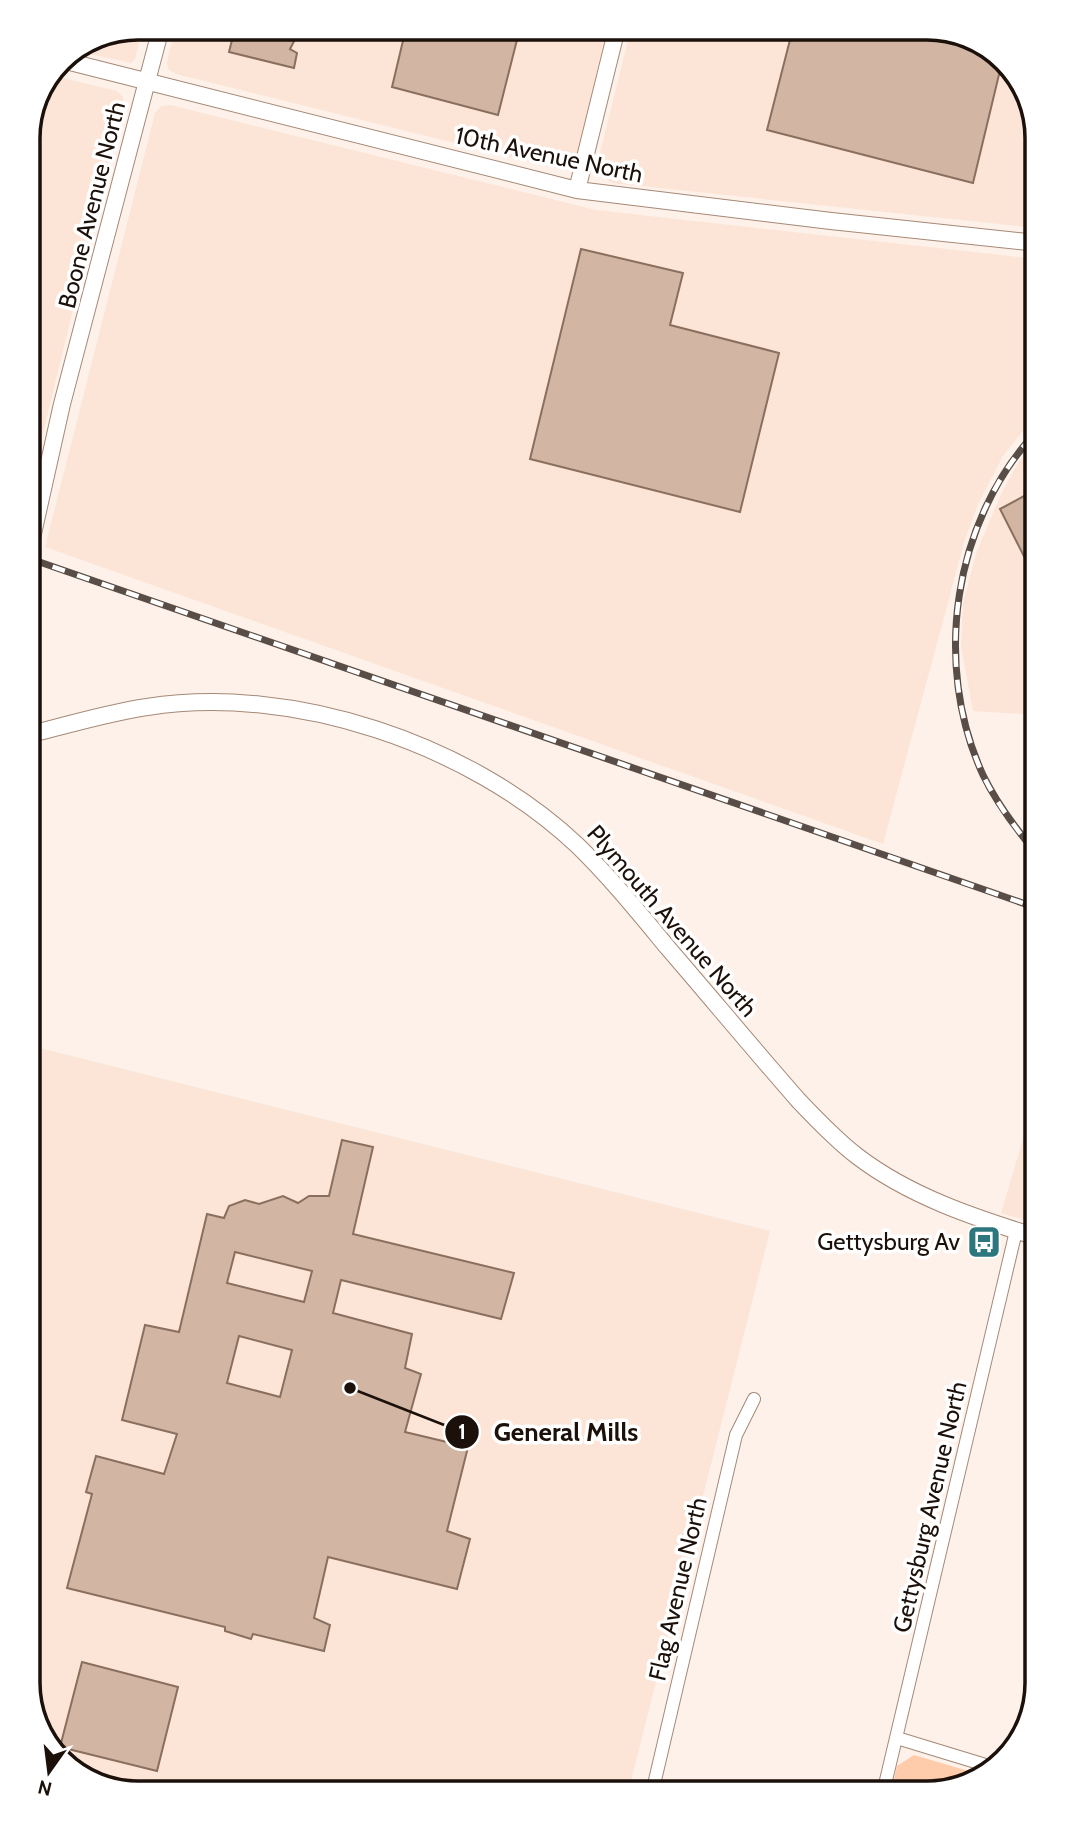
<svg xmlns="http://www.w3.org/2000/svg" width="1065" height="1821" viewBox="0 0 1065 1821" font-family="Cabin,sans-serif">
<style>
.built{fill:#fce5d7}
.green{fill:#ffccab}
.building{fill:#d2b5a2;stroke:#8a6f5e;stroke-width:2;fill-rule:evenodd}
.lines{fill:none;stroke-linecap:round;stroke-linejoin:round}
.minor-casing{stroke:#a58977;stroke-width:14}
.tertiary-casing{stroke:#a58977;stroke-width:18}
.minor{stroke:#fff;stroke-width:12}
.tertiary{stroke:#fff;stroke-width:16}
.rail-casing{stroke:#594e47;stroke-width:7}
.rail{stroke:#fff;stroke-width:4.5;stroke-dasharray:13;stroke-linecap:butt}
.labels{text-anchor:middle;stroke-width:7;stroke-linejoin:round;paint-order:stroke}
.street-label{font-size:24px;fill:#1b110a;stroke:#fff}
.poi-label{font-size:24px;fill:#1b110a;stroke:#fff;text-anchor:end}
.rim{fill:none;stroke:#1b110a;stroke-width:3.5}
.leader{fill:none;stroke:#1b110a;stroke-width:2.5}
.callout-dot{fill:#1b110a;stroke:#fff;stroke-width:2.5}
.mark-label{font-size:21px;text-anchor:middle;font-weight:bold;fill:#fff}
.callout-label{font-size:26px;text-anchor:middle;font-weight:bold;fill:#1b110a;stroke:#fff;stroke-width:7;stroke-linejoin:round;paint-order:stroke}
</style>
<rect width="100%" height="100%" fill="#fdf1e9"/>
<!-- built -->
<path class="built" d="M139,28H143L135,59L131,63L80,52Z
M175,28H607L576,158L567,168H555L176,74L168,69L167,62Z
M631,28H934L988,47L1026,90L1037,139V228L612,183L600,175L597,165Z
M54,76L117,91L123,97V103L28,495V132Z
M170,105L596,210L1037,259V413L1003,456L978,504L964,543L883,844L45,547L155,113L161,106Z
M1037,443V715L973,711L961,647L963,603L977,551L1001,494L1019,461Z
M28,1045L770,1231L628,1793H132L77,1774L39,1731L28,1682Z
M1037,1092V1224L1001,1213Z"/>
<!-- green -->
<path class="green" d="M914,1755L982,1775C962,1793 917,1793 891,1793L897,1766Z"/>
<!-- building -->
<path class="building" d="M235,28H301L290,49L297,53L294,68L229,52Z
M406,28H520L498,115L392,87Z
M793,28H934L988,47L1002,62L973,183L767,130Z
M581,249L683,273L670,325L779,353L740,512L530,459Z
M1037,489V582L1000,509Z
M342,1140L373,1147L353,1234L514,1273L501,1319L341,1280L333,1313L412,1334L405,1368L421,1374L405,1432L468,1447L447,1531L470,1539L457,1589L328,1557L314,1618L330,1625L324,1651L253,1634L251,1639L225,1631V1627L67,1588L92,1494L86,1492L96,1456L164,1474L177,1434L122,1420L145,1325L179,1332L207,1214L224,1218L229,1206L245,1200L259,1204L283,1196L298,1203L309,1196H329ZM235,1252L312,1271L304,1302L227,1283ZM239,1336L292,1350L280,1397L227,1383Z
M82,1662L178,1687L157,1771L60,1747Z"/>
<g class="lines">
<defs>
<path id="minor" d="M897,1738L992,1767
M652,1793L736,1435L754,1399
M883,1793L1016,1231"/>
<path id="tertiary" d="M62,60L577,190L831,221L1037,243
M577,190L617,28
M28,556L62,404L161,28
M28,735C67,725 107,713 147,707C293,684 470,744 577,845C610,877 639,913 668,948C712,999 755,1051 799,1101C817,1120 836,1140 857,1156C909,1196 975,1218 1037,1237"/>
</defs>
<!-- minor casing -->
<use href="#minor" class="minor-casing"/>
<!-- tertiary casing -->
<use href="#tertiary" class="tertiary-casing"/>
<!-- minor -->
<use href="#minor" class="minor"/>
<!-- tertiary -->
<use href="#tertiary" class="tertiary"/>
<defs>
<path id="rail" d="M28,558L1037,908
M1037,854C1016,829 997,804 983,775C932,664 953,520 1037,431"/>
</defs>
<!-- rail casing -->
<use href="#rail" class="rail-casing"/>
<!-- rail -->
<use href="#rail" class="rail"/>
</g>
<!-- icons -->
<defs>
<symbol id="bus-square" viewBox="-11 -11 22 22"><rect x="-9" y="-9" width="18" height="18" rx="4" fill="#2d767e" stroke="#fff"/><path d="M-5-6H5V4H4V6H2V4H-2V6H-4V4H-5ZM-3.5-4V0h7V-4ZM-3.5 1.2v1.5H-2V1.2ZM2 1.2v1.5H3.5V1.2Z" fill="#fff"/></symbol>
</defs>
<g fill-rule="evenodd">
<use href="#bus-square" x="965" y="1223" width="38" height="38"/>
</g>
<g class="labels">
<!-- street labels -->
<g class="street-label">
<text transform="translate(549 155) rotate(12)" y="8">10th Avenue North</text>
<text transform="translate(92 205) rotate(-76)" y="8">Boone Avenue North</text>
<text transform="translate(672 921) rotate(49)" y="8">Plymouth Avenue North</text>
<text transform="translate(930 1507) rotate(-77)" y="8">Gettysburg Avenue North</text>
<text transform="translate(678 1589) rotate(-77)" y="8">Flag Avenue North</text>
</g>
<!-- poi labels -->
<g class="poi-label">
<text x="960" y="1250">Gettysburg Av</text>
</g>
</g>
<!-- crop -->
<path d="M0 0H1065V1821H0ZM138 40H927A98 98 0 0 1 1025 138V1683A98 98 0 0 1 927 1781H138A98 98 0 0 1 40 1683V138A98 98 0 0 1 138 40Z" fill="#fff" fill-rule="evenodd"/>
<path class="rim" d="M138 40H927A98 98 0 0 1 1025 138V1683A98 98 0 0 1 927 1781H138A98 98 0 0 1 40 1683V138A98 98 0 0 1 138 40Z"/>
<!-- callouts -->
<path class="leader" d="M350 1388L462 1432"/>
<g class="callout-dot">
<circle cx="350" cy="1388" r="7"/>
<circle cx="462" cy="1432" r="18"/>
</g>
<g class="mark-label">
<text x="462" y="1439">1</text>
</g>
<g class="callout-label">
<text x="566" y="1441">General Mills</text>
</g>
<!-- north arrow -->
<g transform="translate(49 1772) rotate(194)" stroke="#ffffff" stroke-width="5" paint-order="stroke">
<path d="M0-5L12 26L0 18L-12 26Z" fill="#1b110a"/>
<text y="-10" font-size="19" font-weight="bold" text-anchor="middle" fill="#1b110a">N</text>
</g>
</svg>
